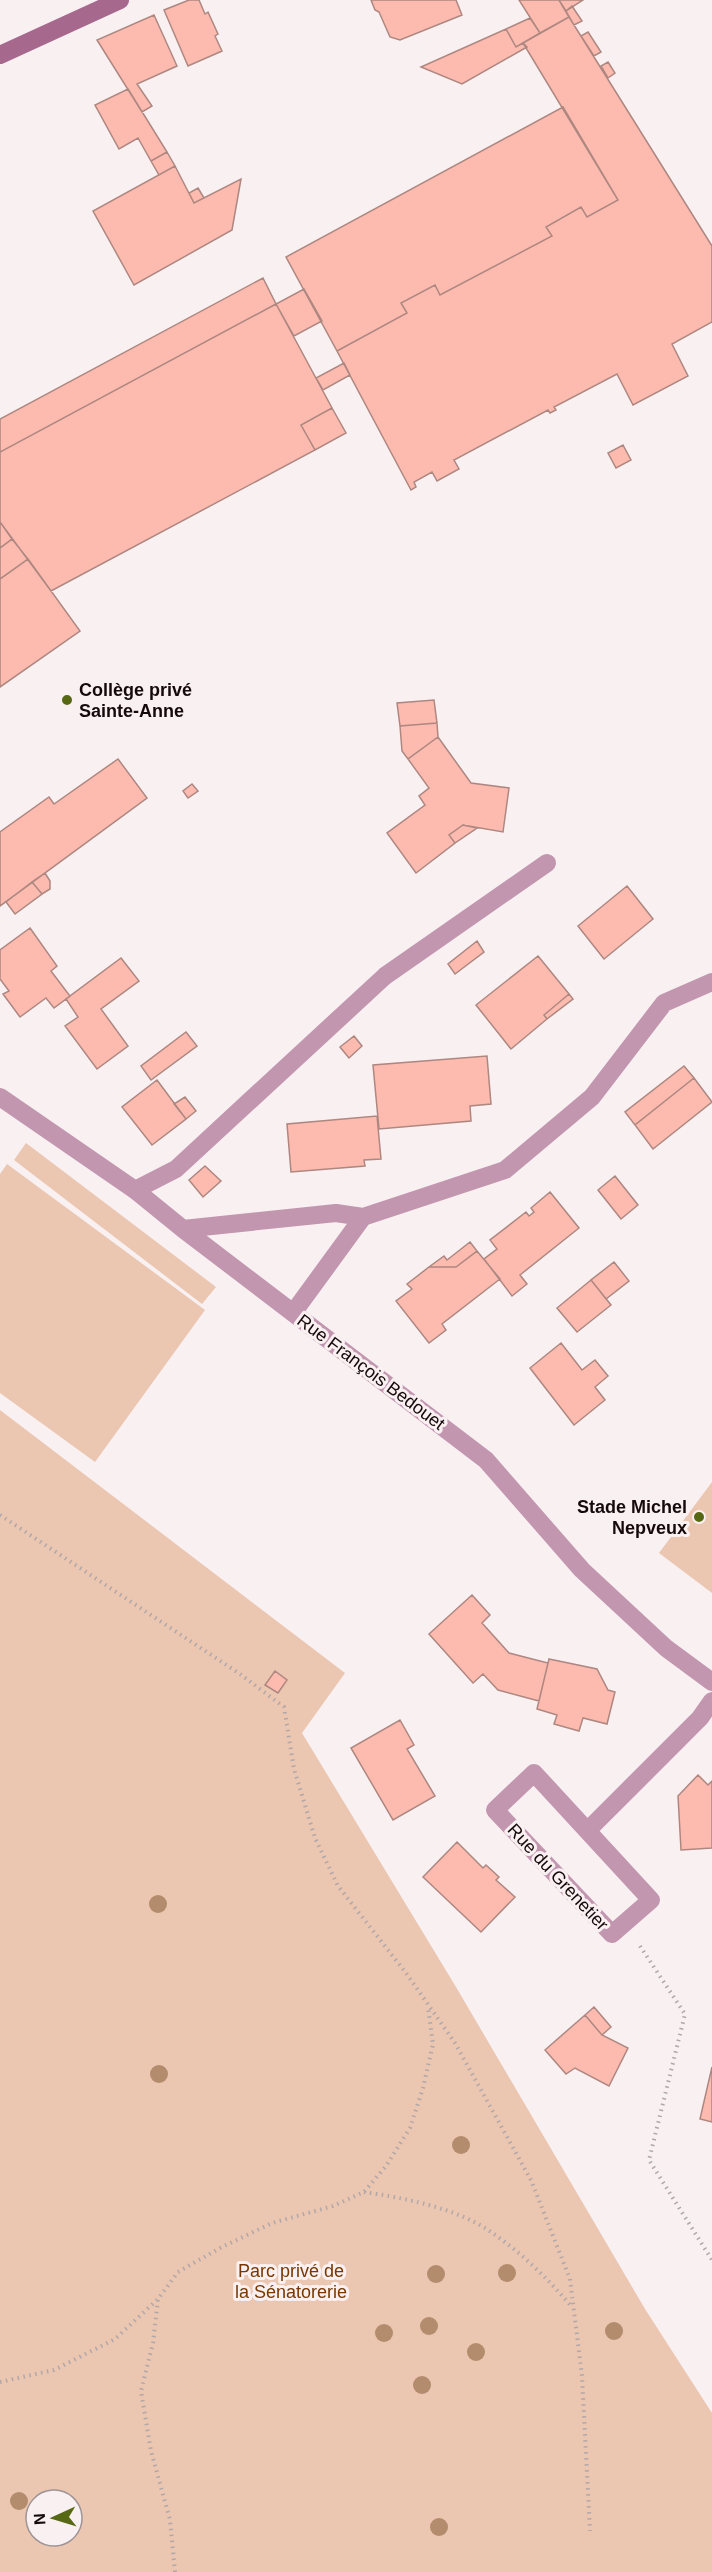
<svg xmlns="http://www.w3.org/2000/svg" width="712" height="2572" viewBox="0 0 712 2572" font-family="Helvetica,sans-serif">
<style>
.green{fill:#ebc6b0;fill-rule:evenodd}
.building{fill:#fdbbb0;stroke:#ad8780;stroke-width:1.5}
.lines{fill:none;stroke-linecap:round;stroke-linejoin:round}
.path{stroke:#b1a7a9;stroke-width:4;stroke-dasharray:1.5 4.5;stroke-linecap:butt}
.service{stroke:#c296af;stroke-width:18}
.minor{stroke:#c296af;stroke-width:18}
.secondary{stroke:#a7688e;stroke-width:18}
.tree{fill:#b38b6d}
.poi-dot{fill:#576814;stroke:#f9f0f2;stroke-width:2}
.labels{text-anchor:middle;stroke-width:6;stroke-linejoin:round;paint-order:stroke}
.poi-label{font-size:18px;font-weight:bold;fill:#16090c;stroke:#f9f0f2;text-anchor:start}
.street-label{font-size:18px;fill:#16090c;stroke:#f9f0f2}
.park-label{font-size:18px;fill:#793800;stroke:#f9f0f2}
</style>
<rect width="100%" height="100%" fill="#f9f0f2"/>
<!-- green -->
<path class="green" d="M26,1143L216,1287L202,1304L14,1160Z
M7,1164L205,1310L95,1462L0,1393V1174Z
M0,1410L345,1673L302,1733L456,1987L645,2309L712,2413V2572H0ZM36,2500H72V2536H36Z
M712,1482V1593L659,1553Z"/>
<!-- building -->
<path class="building" d="M189,0H199L205,14L208,12L218,34L215,36L222,51L188,66L164,10Z
M371,0H456L462,15L400,40L390,37L379,12L375,10Z
M519,0H559L569,17L540,33Z
M559,0H583L566,11Z
M572,6L582,21L574,25L566,11Z
M154,15L177,66L137,84L152,106L142,112L97,40Z
M569,17L712,246V322L672,344L688,376L633,405L617,374L554,407L556,410L550,413L548,410L454,460L459,469L437,481L432,472L414,482L416,487L411,490L337,351L407,313L401,303L435,285L440,295L552,236L546,227L581,207L587,217L618,200L523,43Z
M530,18L540,33L516,47L506,29Z
M506,29L516,47L523,43L527,47L462,84L421,67Z
M588,32L601,52L594,56L581,36Z
M608,62L615,73L608,78L601,66Z
M128,89L167,152L151,161L138,138L119,149L95,105Z
M563,107L618,200L587,217L581,207L546,227L552,236L440,295L435,285L401,303L407,313L337,351L286,257Z
M167,152L175,166L159,175L151,161Z
M175,166L194,203L241,179L232,230L134,285L93,211Z
M198,188L204,198L194,203L189,193Z
M263,278L276,304L0,452V419Z
M304,289L322,321L294,336L276,304Z
M276,304L332,408L301,425L315,450L51,591L0,522V452Z
M344,363L350,375L323,390L316,378Z
M332,408L346,433L315,450L301,425Z
M623,445L631,460L616,468L608,453Z
M0,522L12,539L0,548Z
M12,539L28,559L0,579V548Z
M28,559L80,631L0,687V579Z
M434,700L437,723L400,726L397,703Z
M437,723L438,737L408,759L402,751L400,726Z
M438,737L471,783L509,788L503,832L463,825L449,835L455,843L416,873L387,833L425,805L419,796L429,788L408,759Z
M118,759L147,798L0,906V832L49,797L54,804Z
M192,784L198,791L188,798L183,791Z
M463,825L477,828L455,843L449,835Z
M45,873L50,881V889L42,894L32,882Z
M32,882L42,894L15,914L6,902Z
M627,886L653,919L604,959L578,926Z
M30,928L57,966L51,971L70,996L54,1008L46,998L20,1017L3,994L9,991L0,979V950Z
M477,941L484,952L455,974L448,964Z
M538,956L569,994L544,1015L547,1019L511,1049L476,1005Z
M121,958L139,981L101,1009L128,1046L97,1069L65,1026L78,1017L66,999Z
M569,994L573,999L547,1019L544,1015Z
M186,1032L197,1046L151,1080L141,1066Z
M354,1036L362,1046L349,1058L340,1047Z
M487,1056L491,1104L470,1106L471,1121L379,1129L373,1065Z
M684,1066L694,1078L635,1125L625,1112Z
M694,1078L712,1102L653,1149L635,1125Z
M157,1080L186,1119L152,1145L122,1107Z
M185,1097L196,1111L186,1119L174,1104Z
M377,1116L381,1159L364,1160L365,1166L291,1172L287,1124Z
M205,1166L221,1181L203,1197L189,1180Z
M615,1176L638,1205L621,1219L598,1190Z
M550,1192L579,1228L520,1275L527,1284L512,1296L484,1259L497,1249L490,1240L526,1212L529,1216L534,1212L531,1208Z
M470,1242L477,1251L456,1267H429L444,1256L447,1260Z
M477,1251L500,1279L442,1324L446,1330L429,1343L396,1301L412,1289L407,1284L429,1267H456Z
M614,1262L629,1281L606,1299L591,1280Z
M591,1280L611,1305L577,1332L557,1308Z
M561,1343L582,1370L595,1360L608,1376L595,1387L605,1400L574,1425L530,1368Z
M472,1595L490,1615L482,1623L509,1653L548,1663L539,1701L498,1690L483,1674L473,1683L429,1634Z
M549,1659L597,1669L608,1690L615,1692L607,1724L583,1718L579,1731L554,1724L557,1715L537,1709Z
M275,1671L287,1680L278,1693L265,1685Z
M400,1720L414,1745L407,1749L435,1796L393,1820L351,1748Z
M698,1775L708,1785L712,1781V1848L681,1850L678,1796Z
M457,1842L483,1868L486,1865L499,1877L496,1880L515,1897L481,1932L423,1877Z
M594,2007L611,2027L602,2035L585,2015Z
M585,2015L602,2035L628,2048L609,2086L575,2068L566,2074L545,2050Z
M712,2067V2122L700,2119Z"/>
<g class="lines">
<!-- path -->
<path class="path" d="M0,1515L240,1674L284,1707L294,1769L315,1838L338,1886L406,1973L455,2043L531,2180L570,2279L582,2376L590,2531
M640,1946L685,2014L649,2160L712,2260
M364,2192C404,2198 457,2208 491,2232C522,2253 548,2279 572,2307
M0,2382L54,2370L115,2339L158,2299
M175,2572L170,2520L151,2451L141,2391L153,2343L158,2299L178,2272L220,2248L272,2223L333,2206L364,2192L386,2166L410,2128L423,2088L433,2044L428,2007"/>
<!-- service -->
<path class="service" d="M135,1190L176,1169L385,976L547,863"/>
<!-- minor -->
<path class="minor" d="M0,1097L135,1190L183,1229L486,1460L582,1570L666,1648L712,1682
M183,1229L336,1213L363,1217L505,1170L592,1097L664,1003L712,982
M293,1313L363,1217
M534,1773L651,1900L612,1934L495,1810Z
M588,1830L700,1718L712,1701"/>
<!-- secondary -->
<path class="secondary" d="M0,55L120,0"/>
</g>
<!-- trees -->
<g class="tree">
<circle cx="158" cy="1904" r="9"/>
<circle cx="159" cy="2074" r="9"/>
<circle cx="461" cy="2145" r="9"/>
<circle cx="507" cy="2273" r="9"/>
<circle cx="436" cy="2274" r="9"/>
<circle cx="429" cy="2326" r="9"/>
<circle cx="614" cy="2331" r="9"/>
<circle cx="384" cy="2333" r="9"/>
<circle cx="476" cy="2352" r="9"/>
<circle cx="422" cy="2385" r="9"/>
<circle cx="19" cy="2501" r="9"/>
<circle cx="439" cy="2527" r="9"/>
</g>
<!-- markers -->
<g class="poi-dot">
<circle cx="67" cy="700" r="6"/>
<circle cx="699" cy="1517" r="6"/>
</g>
<g class="labels">
<!-- poi labels -->
<g class="poi-label">
<text x="79" y="696">Collège privé<tspan x="79" dy="21">Sainte-Anne</tspan></text>
<text x="687" y="1513" text-anchor="end">Stade Michel<tspan x="687" dy="21">Nepveux</tspan></text>
</g>
<!-- street labels -->
<g class="street-label">
<text transform="translate(371 1372) rotate(37)" y="6">Rue François Bedouet</text>
<text transform="translate(558 1877) rotate(47)" y="6">Rue du Grenetier</text>
</g>
<!-- park labels -->
<g class="park-label">
<text x="291" y="2277">Parc privé de<tspan x="291" dy="21">la Sénatorerie</tspan></text>
</g>
</g>
<!-- north arrow -->
<g transform="translate(54 2518) rotate(266)"><circle r="28" fill="#f9f0f2" stroke="#9e9496" stroke-width="1.5"/>
<path d="M0-4.5L10 22L0 15L-10 22Z" fill="#576814"/>
<text y="-9" font-size="16" font-weight="bold" text-anchor="middle" fill="#16090c">N</text>
</g>
</svg>
